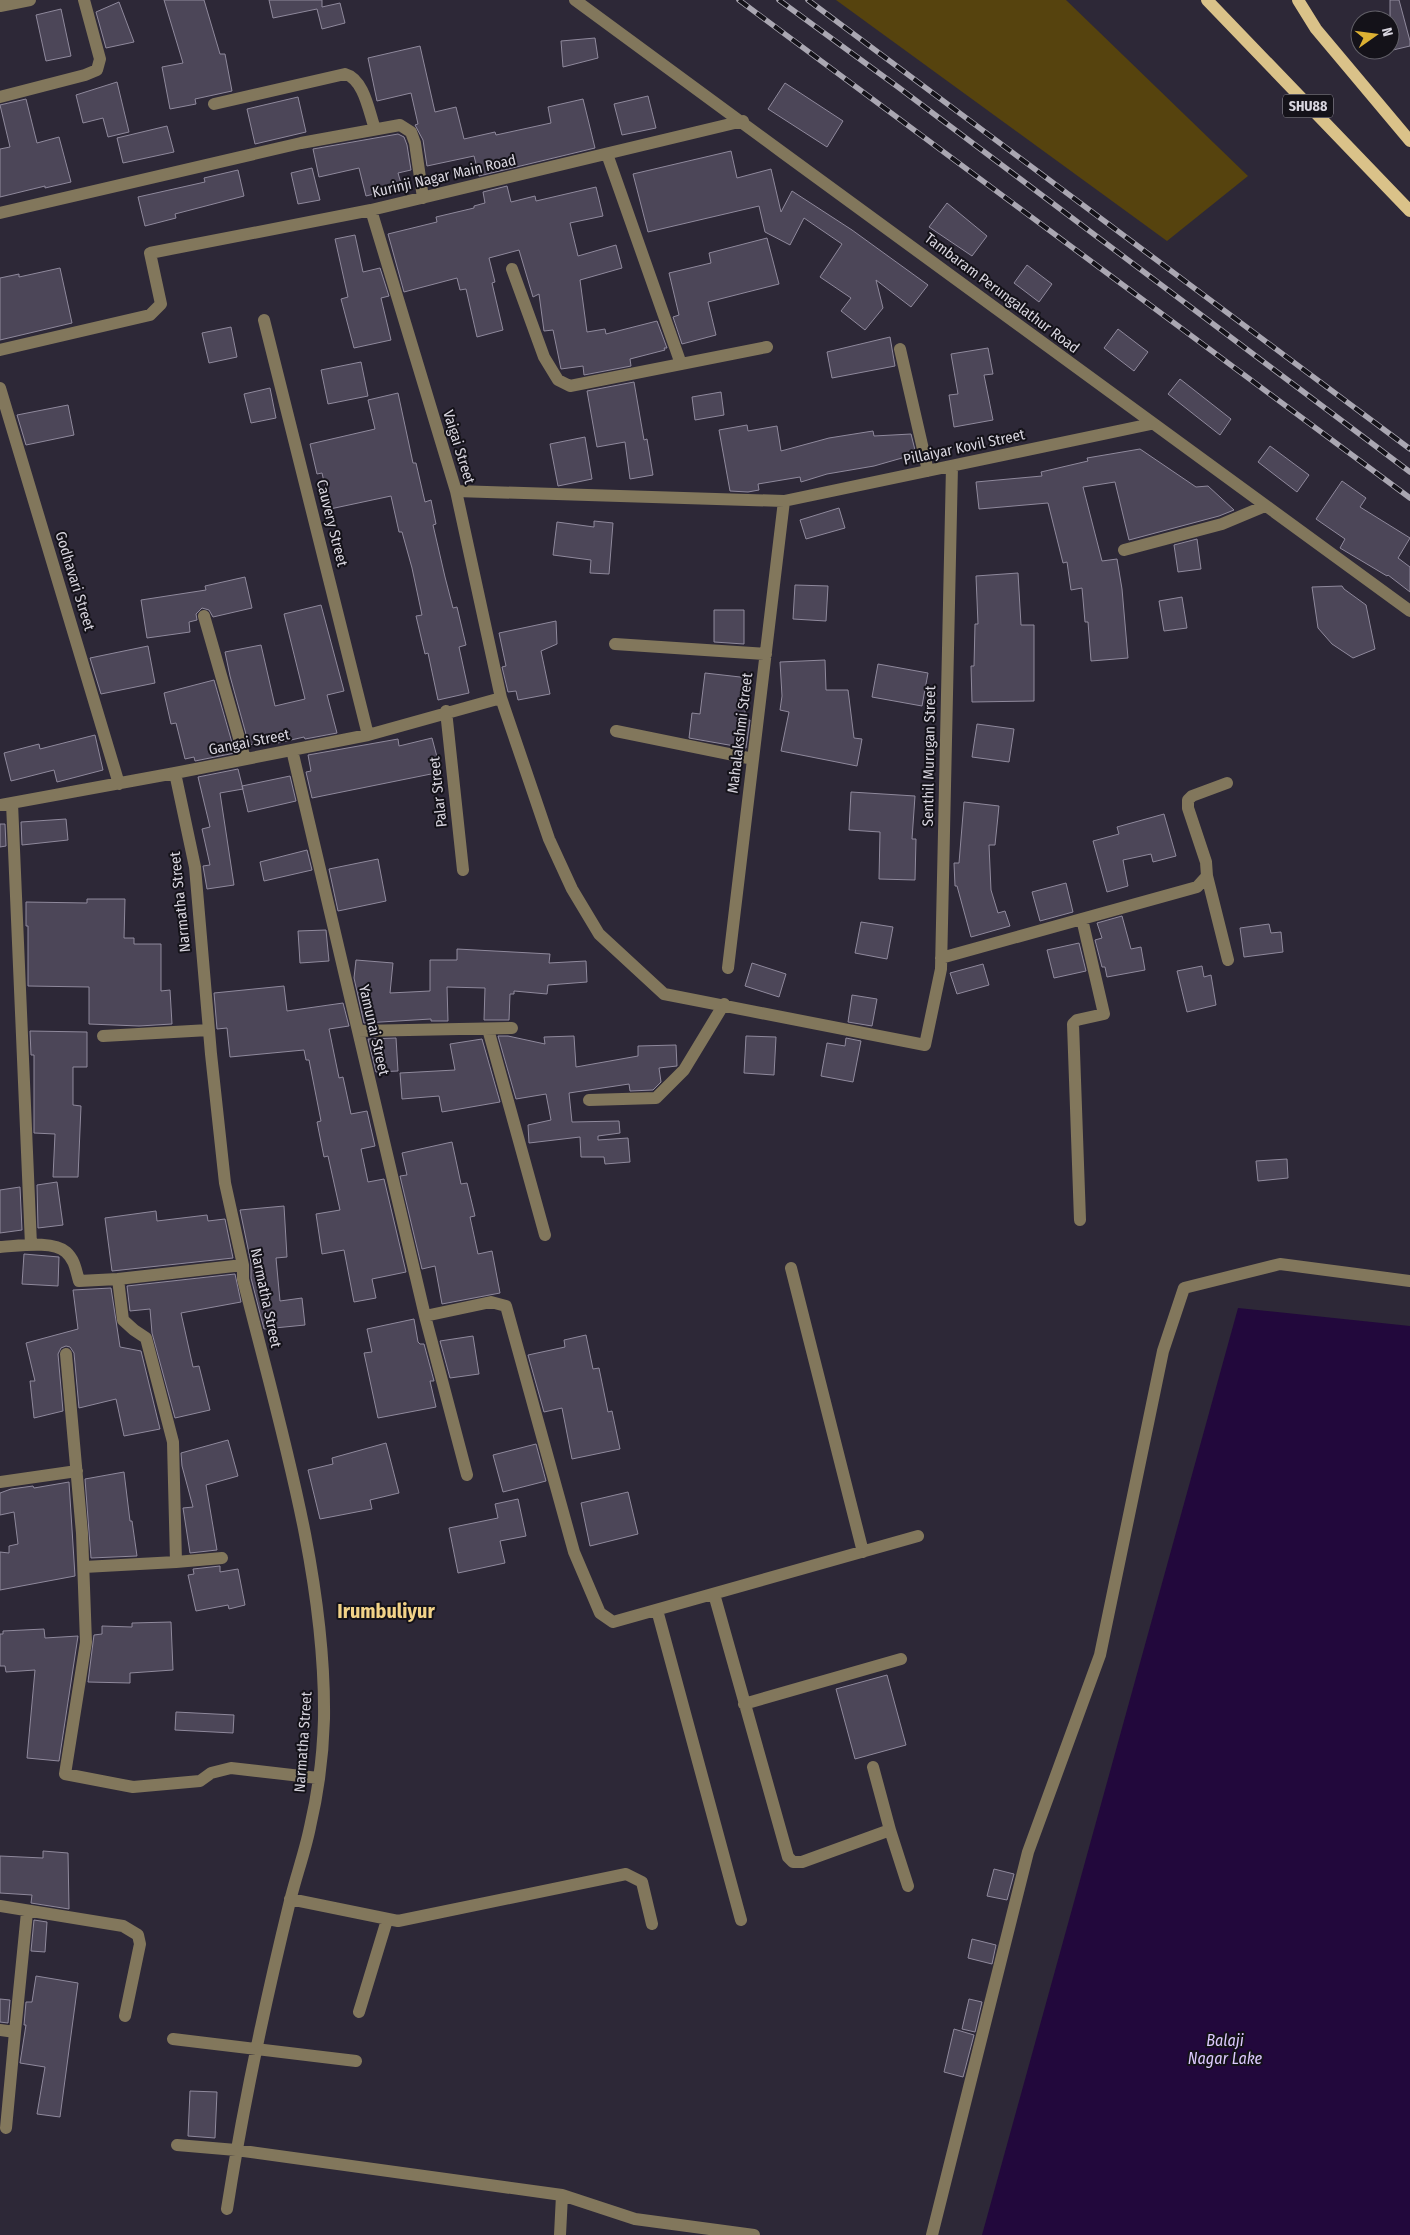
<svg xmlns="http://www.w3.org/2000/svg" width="1410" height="2235" viewBox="0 0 1410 2235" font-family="'Fira Sans Condensed',sans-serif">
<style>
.green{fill:#56430e}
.water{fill:#22083c}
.building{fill:#4c4658;stroke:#8f899c}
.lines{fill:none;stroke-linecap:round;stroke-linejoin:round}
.minor{stroke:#82775c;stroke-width:12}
.major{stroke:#dac289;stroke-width:12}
.rail-casing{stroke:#aaa7b2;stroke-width:5.5}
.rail{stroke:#141219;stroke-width:4;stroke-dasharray:11;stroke-linecap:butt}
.labels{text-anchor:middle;stroke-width:4;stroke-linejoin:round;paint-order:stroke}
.shield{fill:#141219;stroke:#9d9aa4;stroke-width:1}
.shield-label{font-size:14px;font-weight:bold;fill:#d8d5df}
.street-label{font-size:15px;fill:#d8d5df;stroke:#141219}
.water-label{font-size:16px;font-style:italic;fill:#ddcafe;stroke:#141219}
.district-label{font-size:20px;font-weight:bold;fill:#f2d388;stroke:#141219}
</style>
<rect width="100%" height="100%" fill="#2d2837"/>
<!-- green -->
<path class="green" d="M836,0H1066L1248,176L1167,241Z"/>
<!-- water -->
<path class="water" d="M1238,1308L1410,1326V2235H982Z"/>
<!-- building -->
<path class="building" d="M164,0H204L220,54H225L232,91L195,99L196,104L170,109L162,67L183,63Z
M269,0H322V7L340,3L345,23L322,29L317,9L273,18Z
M1390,0H1399L1410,41V46L1393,50L1390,39Z
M119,2L134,42L106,48L96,12Z
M61,9L71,56L46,61L36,15Z
M595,38L598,58L563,67L561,41Z
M420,46L435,112L456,107L464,139L495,132L496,135L551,123L548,107L583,99L595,148L479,176L474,156L427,166L423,140L415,125L418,124L411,93L377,101L368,58Z
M117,82L129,132L108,137L103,118L83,123L76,95Z
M785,83L843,121L827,147L768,109Z
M648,96L656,128L622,135L614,104Z
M298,97L306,132L255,144L247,109Z
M26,99L37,143L59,137L71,182L45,188V186L0,197V149L10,147L0,105Z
M167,126L174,152L123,163L117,138Z
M398,134L404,137L407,145L411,170L398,173L402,187L366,196L359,168L319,177L313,149Z
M731,151L737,178L771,169L781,212L792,191L852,230L928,285L911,307L876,280L883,308L865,330L841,311L851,298L820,277L842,244L804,218L790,245L765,232L759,206L648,232L633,174Z
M312,168L320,200L298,204L291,173Z
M238,170L244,196L175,214L176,218L145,226L138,197L205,182L204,178Z
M507,186L511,202L535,196L536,201L596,187L603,216L570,223L578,256L616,245L622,268L580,280L587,332L605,329L606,334L657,321L667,348H664L665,350L630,359L631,366L584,375L583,366L561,369L553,330L544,331L539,294L533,297L519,250L489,258L495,282L492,283L503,330L477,337L466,289L460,290L457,278L404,292L388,234L437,222L436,217L474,208V206L485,203L483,192Z
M947,203L987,236L972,256L929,227Z
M355,235L363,272L380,268L389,296L381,298L391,340L354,348L341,299L348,297L335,239Z
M767,238L779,284L708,302L716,335L682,344L673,317L679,315L669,273L711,263L709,253Z
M1027,265L1052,284L1039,302L1014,283Z
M60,268L72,323L0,340V278L19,274V277Z
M231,327L237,357L209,363L202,333Z
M1118,329L1148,352L1134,371L1104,348Z
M890,337L895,366L832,378L827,352Z
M988,348L993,374L984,375L993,420L954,427L949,395L958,394L951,354Z
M361,362L368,396L328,404L321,370Z
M1180,379L1231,419L1220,435L1168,394Z
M634,382L644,440L647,439L653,475L630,479L625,442L597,447L587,391Z
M270,388L276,418L251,423L244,394Z
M721,392L724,415L695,420L692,397Z
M398,393L413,463H416L425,502L431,500L436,524L433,525L445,577L453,608L457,607L466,645L459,647L469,693L438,700L428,653L425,654L416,616L422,615L412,568L402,532H399L391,496L330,509L322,473L317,474L310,444L375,429L368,400Z
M68,405L74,435L26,445L17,415Z
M747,425L748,431L777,426L781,451L829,438L873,431L874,436L911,434L916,454L874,466L827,474L801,482L800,477L758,484L759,490L748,492L730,491L719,430Z
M585,437L592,479L558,486L550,444Z
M1270,446L1309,475L1297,492L1258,462Z
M1140,449L1196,487L1208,486L1234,510L1219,516L1129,540L1115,482L1083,487L1102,561L1117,559L1122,589L1128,658L1091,661L1088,622H1085L1082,588L1071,590L1067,562L1063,563L1048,503L979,509L976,482L1042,476L1041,472L1088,461L1087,458Z
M1342,481L1366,498L1360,507L1410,538L1398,558L1410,567V592L1388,575L1387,576L1340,548L1345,539L1316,519Z
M839,508L845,528L806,539L800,520Z
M594,521L613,523L609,574L590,573L591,560L553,555L557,522L594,527Z
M1197,539L1201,569L1178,572L1174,545Z
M1018,573L1021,625H1034V701L972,702L971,666H974L975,624H978L976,576Z
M245,577L252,608L213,617L209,610L202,608L196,614L197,620L189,622L190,632L147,638L141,600L206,590L205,586Z
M795,585L828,586L826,621L793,619Z
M1342,586L1344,589L1366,605L1375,649L1353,658L1332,644L1318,628L1312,587Z
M1182,597L1187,628L1164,631L1159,601Z
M321,605L344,691L327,695L337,733L305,739L304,737L278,743L277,739L249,745L230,676L225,652L261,645L275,706L305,699L284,614Z
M714,610H744V644L714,642Z
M556,621L557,644L541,651L550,694L518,700L516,691L508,692L502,667L506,666L499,633Z
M148,646L155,683L101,694L90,658Z
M825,660L826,690H848L854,738L862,739L857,766L781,751L789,712L780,710L782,696L780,662Z
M878,664L928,673L922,706L872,697Z
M705,673L749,678L744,720H750L746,748L689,738L692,713L700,714Z
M214,680L235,753L195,761L194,757L185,759L176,723L171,724L164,693Z
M977,724L1014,729L1009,762L972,757Z
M95,735L103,770L57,782L54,770L11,781L4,753L39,744L40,749Z
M432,738L441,772L312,798L306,772L311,771L308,755L398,739L399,746Z
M238,769L243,789L220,793L234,885L207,889L203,866L210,865L202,829L210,827L198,777Z
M290,776L296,801L248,812L242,786Z
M851,792L915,796L912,839H916L915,880L879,879L880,832L849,830Z
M964,802L999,806L995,845H989L991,890L998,913L1005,911L1010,926L971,937L957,886H955L954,863H959Z
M1164,814L1176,856L1153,862L1151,854L1123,860L1128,886L1107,892L1093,841L1119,834L1117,827Z
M66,819L68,840L22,845L21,822Z
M0,824H5L6,846L0,847Z
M307,850L312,870L264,881L260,862Z
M378,859L386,901L338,911L329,869Z
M1066,883L1073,912L1040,921L1032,892Z
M87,899H125L124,938H134V944H161V991L170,990L172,1024L139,1026L89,1024V987L28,986V926H26V902L87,903Z
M1122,916L1131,949L1141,947L1145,970L1107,977L1105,967H1102L1095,940L1102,938L1097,923Z
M861,922L893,927L887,959L855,953Z
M1269,924L1271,933L1281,932L1283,952L1244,957L1240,928Z
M326,930L329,961L300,963L298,931Z
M1079,943L1086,971L1054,978L1047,950Z
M457,949L550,954L549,963L586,961L587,982L548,985L547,994L514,991V994H510L509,1020H484L485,988L447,987L448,1021H431V1019L364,1023L354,978L356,960L393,963L390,993L430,991V960H457Z
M752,963L786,974L779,997L745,986Z
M983,964L989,985L957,994L950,973Z
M1202,966L1204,977L1211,975L1216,1005L1187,1012L1177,971Z
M284,986L287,1011L343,1003L349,1026L329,1029L339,1078L343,1077L351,1114L367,1111L375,1146L361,1149L368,1182L384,1179L406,1272L372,1279L376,1298L354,1302L344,1250L322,1254L316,1214L340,1210L328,1156L324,1157L317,1122L321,1121L309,1060H306L304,1050L230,1057L227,1028L217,1029L214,993Z
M852,995L877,999L872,1026L848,1022Z
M30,1031L87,1032V1067H73V1105L81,1106L78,1177H53L55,1134L34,1133V1055H31Z
M498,1036H508L545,1044L544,1037L574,1036L576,1067L638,1056V1046L676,1045L677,1066L659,1068L661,1082L653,1090L630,1091L629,1084L569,1093L572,1122L619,1121L620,1133L598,1136V1140L628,1138L630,1162L605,1164L604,1157H581L580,1137L529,1143L528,1125L551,1120L546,1094L516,1099Z
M746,1036L776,1037L774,1075L744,1073Z
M396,1038L398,1071L376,1072L368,1039Z
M846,1038L861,1041L853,1082L821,1076L827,1043L845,1046Z
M482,1039L500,1102L442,1112L439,1096L402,1099L400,1073L455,1070L450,1044Z
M452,1142L461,1184L467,1183L475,1216L470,1217L478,1254L492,1251L500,1293L442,1304L435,1266L422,1269L400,1176L407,1175L402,1153Z
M1287,1159L1288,1178L1258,1181L1256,1161Z
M57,1182L63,1225L38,1228L37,1185Z
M20,1187L22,1230L0,1233V1190Z
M284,1206L287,1257L276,1258L280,1301L302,1298L305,1325L264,1329L251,1278V1263L240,1210Z
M156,1211L157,1221L207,1215L208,1221L225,1219L233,1258L112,1271L105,1218Z
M24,1254L59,1257L58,1286L22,1284Z
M235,1274L241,1302L181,1313L193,1367L199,1366L210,1410L175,1418L152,1333L150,1309L130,1311L127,1286Z
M111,1288L120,1347L141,1351L160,1429L124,1436L116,1399L79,1408L74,1353L70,1347L66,1346L61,1348L58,1354L63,1411L34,1418L30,1381H35L26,1343L78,1329L73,1290Z
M414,1319L418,1342L420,1344H424L434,1381H430L436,1407L378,1418L364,1353L372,1352L367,1329Z
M586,1335L593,1369L599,1368L608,1412L612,1411L620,1449L572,1459L562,1408L544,1412L528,1355L565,1347L564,1340Z
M473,1336L479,1374L450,1378L440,1341Z
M228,1440L238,1476L206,1485L217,1550L190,1553L183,1508L193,1507L182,1466L181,1453Z
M386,1443L399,1493L370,1500L372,1509L320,1519L308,1470L333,1464L332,1458Z
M536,1444L546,1481L503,1492L493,1455Z
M124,1472L130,1521H132L137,1556L91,1558L85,1479Z
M69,1482L75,1576L0,1590V1552L9,1553V1546L18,1544L14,1512L0,1515V1493L11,1489L33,1486L34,1488Z
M628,1492L638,1534L590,1546L581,1503Z
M518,1499L526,1536L500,1541L505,1563L458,1573L449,1528L498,1518L495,1504Z
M220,1566V1572L238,1569L245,1605L229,1609L228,1605L196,1611L188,1575L194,1574L193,1569Z
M171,1622L173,1670L130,1673V1683L88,1682L94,1635L102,1634V1626L132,1627V1623Z
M44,1629L45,1638L78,1636L59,1761L27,1758L35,1670L6,1672L5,1666H0V1634H3V1631Z
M887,1675L906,1745L855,1759L836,1689Z
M176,1712L234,1715L233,1733L175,1730Z
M43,1851L68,1853L69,1909L31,1903L32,1895L0,1893V1856L43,1858Z
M994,1869L1014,1874L1007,1900L987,1896Z
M34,1920L47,1922L45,1952L31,1951Z
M972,1939L996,1945L992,1964L968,1958Z
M36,1976L78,1983L60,2117L37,2114L45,2067L20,2063L26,2025H24L26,2002H32Z
M0,1999L10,2000L8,2023L0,2022Z
M969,1999L982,2002L975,2032L962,2029Z
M954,2029L974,2035L963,2077L944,2072Z
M190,2091L217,2092L215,2138L188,2136Z"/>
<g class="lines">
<!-- minor -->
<path class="minor" d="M575,0C853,204 1130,409 1410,611
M0,6L30,0
M0,97L85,75L97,70L100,59L84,0
M214,104L345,74C364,79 369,112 375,129
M607,154L681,364
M371,210L456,491L501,698L549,839L572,889L599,934L664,994L925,1045L941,969L952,466
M0,213L301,143L400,125L411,132L415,143L423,198
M512,269L544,357L558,380L570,386L767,347
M264,320L368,735
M900,349L928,471
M0,350L150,315L161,304L150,253L371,210L743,121
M0,388L119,784
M456,491L784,501L1151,424
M1124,550L1222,524L1265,506
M204,616L245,759
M615,644L766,654
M446,711L463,870
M616,731L753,759
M292,750L425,1316L467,1475
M175,773L195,867L211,1054L225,1183L243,1265V1279C278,1420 326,1573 324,1719C323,1754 318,1793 310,1827C305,1852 296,1876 290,1901C265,2003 243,2106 227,2209
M12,803L31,1245
M0,805L175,773L368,735L501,698
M1207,876L1228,960
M941,958L1197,887L1207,876L1206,862L1188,808V800L1192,796L1227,783
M728,968L784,501
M488,1029L545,1235
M358,1031L512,1028
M103,1036L209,1030
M589,1100L656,1098L684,1070L724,1004
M1080,1220L1073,1024L1077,1020L1104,1014L1082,919
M0,1247C18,1246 53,1240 66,1252C75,1260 76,1271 79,1281L118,1279L243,1265
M791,1268L863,1552
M118,1279L123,1320L134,1330L146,1338L173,1442L176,1562L222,1558
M425,1316L491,1302L506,1306L574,1552L600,1613L613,1622L918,1536
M66,1354L82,1533L86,1642L65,1774L133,1787L200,1781L211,1773L231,1768L318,1778
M0,1482L77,1471
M84,1567L176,1562
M714,1594L788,1857L793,1862H802L890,1830L873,1767
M657,1610L741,1920
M744,1704L901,1659
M890,1830L908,1886
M290,1899L398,1921L626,1874L642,1882L652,1924
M0,1906L123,1926L138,1935L140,1944L125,2016
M359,2012L387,1920
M0,2030L15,2032L27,1912
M173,2039L356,2061
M6,2128L15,2032
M177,2145L236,2150L562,2195L635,2219L754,2235
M560,2235L562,2195
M932,2235L1028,1852L1100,1655L1163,1351L1184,1288L1280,1264L1410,1281"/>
<!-- major -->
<path class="major" d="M1207,0L1410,211
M1298,0L1316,29L1410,141"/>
<defs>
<path id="rail" d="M739,0L1410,498
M779,0L898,87L1410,472
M808,0L1410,449"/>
</defs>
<!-- rail casing -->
<use href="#rail" class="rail-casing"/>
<!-- rail -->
<use href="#rail" class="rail"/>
</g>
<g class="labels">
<!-- shield labels -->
<rect class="shield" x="1283" y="94.5" width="50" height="23" rx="4"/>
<g class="shield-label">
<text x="1308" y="111">SHU88</text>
</g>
<!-- street labels -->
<g class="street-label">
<text transform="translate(444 176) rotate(-13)" y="5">Kurinji Nagar Main Road</text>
<text transform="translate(1002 293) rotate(37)" y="5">Tambaram Perungalathur Road</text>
<text transform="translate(459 447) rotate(73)" y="5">Vaigai Street</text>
<text transform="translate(964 447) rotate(-12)" y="5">Pillaiyar Kovil Street</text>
<text transform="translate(332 523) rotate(76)" y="5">Cauvery Street</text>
<text transform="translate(75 581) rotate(73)" y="5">Godhavari Street</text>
<text transform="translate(740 733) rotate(-83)" y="5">Mahalakshmi Street</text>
<text transform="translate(249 742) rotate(-11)" y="5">Gangai Street</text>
<text transform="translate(929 756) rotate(-89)" y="5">Senthil Murugan Street</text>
<text transform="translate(438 792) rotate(-96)" y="5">Palar Street</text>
<text transform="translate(180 902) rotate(-96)" y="5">Narmatha Street</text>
<text transform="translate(374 1030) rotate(77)" y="5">Yamunai Street</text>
<text transform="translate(266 1298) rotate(78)" y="5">Narmatha Street</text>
<text transform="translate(303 1742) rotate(-86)" y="5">Narmatha Street</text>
</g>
<!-- water labels -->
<g class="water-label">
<text x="1225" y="2046">Balaji<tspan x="1225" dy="18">Nagar Lake</tspan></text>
</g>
<!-- district labels -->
<g class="district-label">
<text x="386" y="1618">Irumbuliyur</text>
</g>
</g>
<!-- north arrow -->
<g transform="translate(1375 35) rotate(76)"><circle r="24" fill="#141219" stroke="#626068"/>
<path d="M0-4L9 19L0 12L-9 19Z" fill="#ddb133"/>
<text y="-8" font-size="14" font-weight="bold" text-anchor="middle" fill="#d8d5df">N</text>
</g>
</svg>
